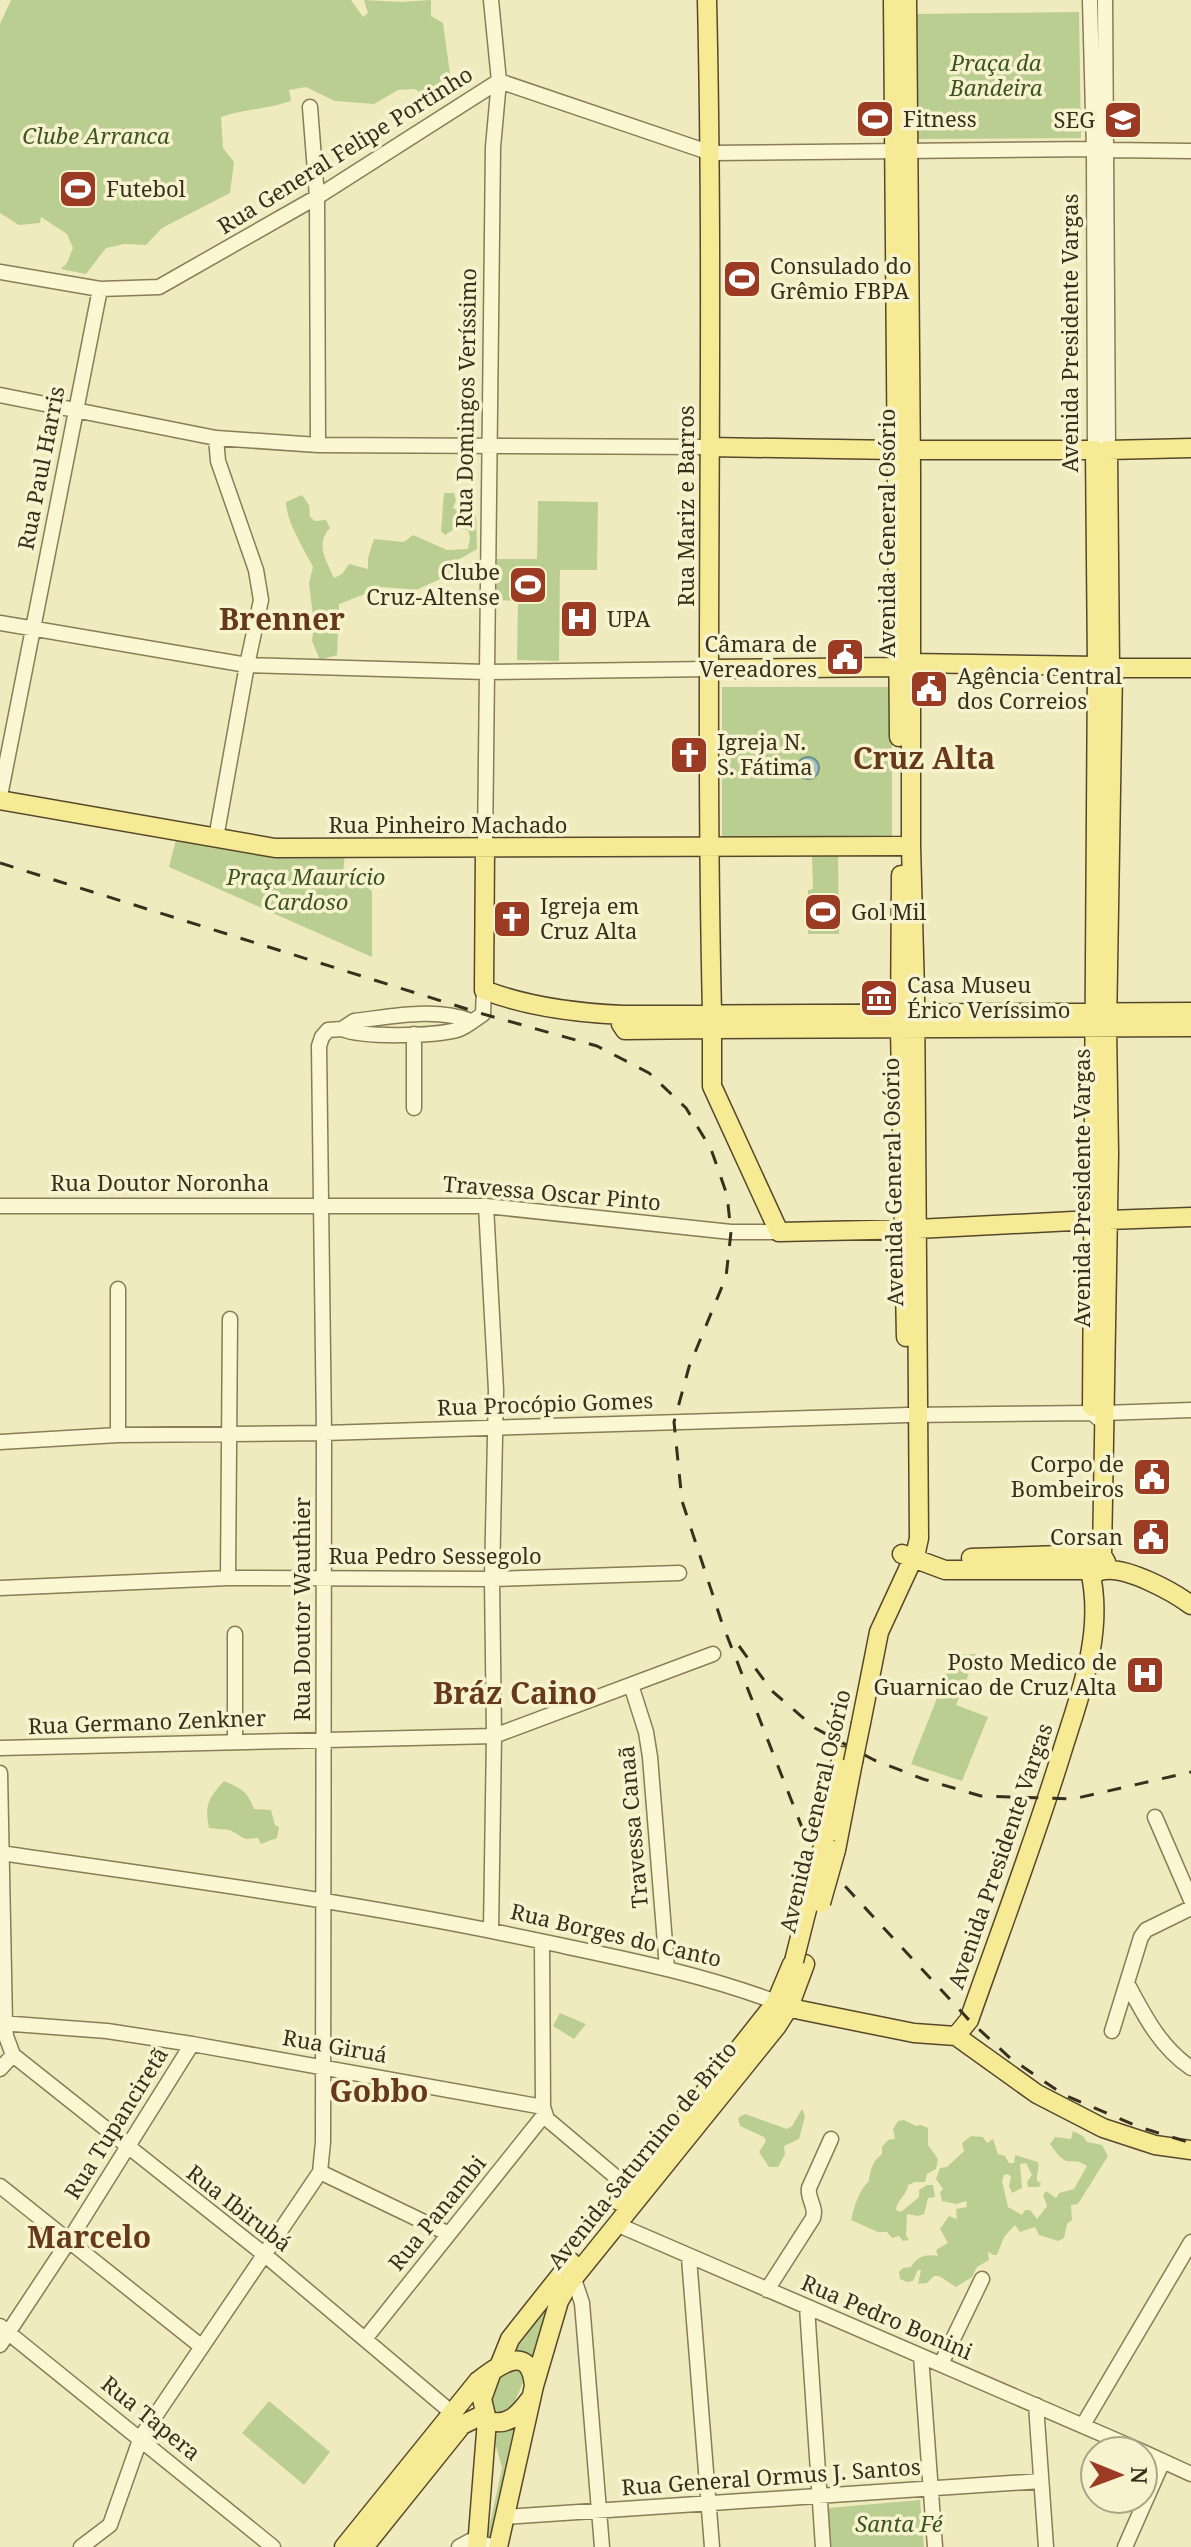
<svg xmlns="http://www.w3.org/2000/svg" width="1191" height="2547" viewBox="0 0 1191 2547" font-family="'Noto Serif',serif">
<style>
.green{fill:#bbce92}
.water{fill:#a2c1be;stroke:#698f8e;stroke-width:2}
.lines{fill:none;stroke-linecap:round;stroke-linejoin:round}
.minor-casing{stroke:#897c56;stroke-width:17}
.major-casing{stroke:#56482b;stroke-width:21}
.minor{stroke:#faf7d2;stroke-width:14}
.major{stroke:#f6eb94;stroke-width:18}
.rail{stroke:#382f1c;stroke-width:3;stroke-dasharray:14 14;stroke-linecap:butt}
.major-bridge-casing{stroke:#56482b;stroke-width:21;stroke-linecap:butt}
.major-bridge{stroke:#f6eb94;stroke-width:18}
.labels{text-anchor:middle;stroke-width:7;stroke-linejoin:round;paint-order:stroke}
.park-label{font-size:22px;font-style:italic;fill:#3d5521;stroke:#f7f3ce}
.poi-label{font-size:22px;fill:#382f1c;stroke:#f7f3ce;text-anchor:start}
.street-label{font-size:22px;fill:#382f1c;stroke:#f7f3ce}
.district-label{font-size:30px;font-weight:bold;fill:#663919;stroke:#f7f3ce}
</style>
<rect width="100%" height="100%" fill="#f0ebbe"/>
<!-- green -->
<path class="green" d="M11,0H351L363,17L368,13L364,0L401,2L431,0V16L443,23L452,88L426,97L415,89L398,90L374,104L335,101L306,87L289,90L291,101C268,109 245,109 221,117L223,148L234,162L230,193L162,228L146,245L125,244L106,248L86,274L61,269L67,263L73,248L67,234L41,217L40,223L19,225L0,213V24Z
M1079,12L1081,138L913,139L912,14Z
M444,493H454L456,500L453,508C461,513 468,510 476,515L477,549L458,560H451L450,571L440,579L416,590L383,587L339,604L337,655L320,660L312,641L314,624L309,583L313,567C304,549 286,521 286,502L302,495L309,505L310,517L315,521L326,520L330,528C315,544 326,560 334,578L342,574L349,564L368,569V558L374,539L404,542L413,535L447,550L468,549L470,538L468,530L456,528L445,535L441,531Z
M538,501L598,502L597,570H560L559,661L517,660L518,601L496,600L497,559H537Z
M722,687H892V843H722Z
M177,836L345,854L342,883L363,884L372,891V957L169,867Z
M812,855H838L839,934H808V890L813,889Z
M977,1654L956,1705L988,1717L962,1781L911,1764L954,1655Z
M224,1781C241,1788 248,1792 254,1809L271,1810L275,1825L279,1827L277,1838L261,1844L258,1838L245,1839L230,1830L209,1828C204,1804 209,1798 224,1781Z
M560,2013L586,2024L574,2039L553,2026Z
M802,2109L805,2116L799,2139L784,2146L785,2154L778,2167H769L759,2152L766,2141L764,2137L740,2126L738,2118L745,2114L787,2129L792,2126Z
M904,2120L916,2126L921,2125L928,2128V2145L938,2159L936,2169L927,2174L925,2182H915L908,2185C907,2195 897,2200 896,2210L901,2212L919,2197V2190L927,2185H933L935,2197L928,2198L924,2214L918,2216L907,2214L906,2236L909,2240L903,2241L899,2236L892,2238L887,2232H878L851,2220C854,2207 859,2190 869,2181C870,2169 873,2161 882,2154V2147L888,2140L895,2139L893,2129L898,2121Z
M1073,2131L1083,2136L1087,2142L1102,2145L1108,2156L1078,2204L1071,2205L1072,2220L1067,2224L1064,2238L1058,2241L1039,2235L1035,2227L1020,2232L1015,2225L1004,2237L997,2255H993L988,2251L989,2260L977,2267L972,2277L956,2287L939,2276H934L927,2283L918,2284L921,2270H918L913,2281L907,2282L900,2279L899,2272L903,2268L911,2267C917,2256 927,2254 938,2256L936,2250L948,2243L940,2229L949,2216L957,2219L956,2209L967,2207L966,2201L956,2204L942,2201L940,2192L943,2189L936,2179L940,2168L947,2167L964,2151L962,2143L971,2136L983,2137L987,2143L993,2139L998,2154L1005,2156L1009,2163H1014L1015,2155L1038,2162C1040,2168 1036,2174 1037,2181L1041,2183L1039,2187H1028L1027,2182L1032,2175L1026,2163L1020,2164L1022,2188L1012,2193L1009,2186L1011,2177L1008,2174L1004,2175L1002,2181L1008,2207L1022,2215L1025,2210H1030L1037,2219L1047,2206L1043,2195L1046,2191L1056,2198L1059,2193L1074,2189L1087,2166C1067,2153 1071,2174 1050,2144L1055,2137L1071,2139Z
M558,2285L531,2362L505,2355Z
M514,2363L526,2376L511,2410L497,2414L489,2407L491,2393L502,2368Z
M269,2401L330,2452L304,2485L242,2433Z
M520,2419L493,2544L486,2542L502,2468L493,2435L507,2431Z
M920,2500L924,2547H831L828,2508Z"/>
<!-- water -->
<path class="water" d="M797 768a11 11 0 1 1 22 0a11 11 0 1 1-22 0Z"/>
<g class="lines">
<defs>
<path id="minor" d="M1090,0L1094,149L1095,450
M1105,0L1108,450
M310,107L317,197L318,445
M0,272L100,289L159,287L317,197L499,81L711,153L1094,149L1096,153L1101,155L1108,150L1191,151
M0,395L216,438L318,445L709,447
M0,623L247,665L486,672L710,669
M0,796L100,289
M216,838L247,665L261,600L256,570L218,461L216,438
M485,847L493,147L499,81L491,0
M342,1029C363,1038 433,1036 457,1030C465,1028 476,1019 483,1014L484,990
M414,1034V1108
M0,1206H486L731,1232H779
M486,1206L496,1390L492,1579L494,1736L491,1930
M118,1289V1435
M0,1442L118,1435L324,1433L908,1415L1092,1413L1098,1418L1104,1413L1191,1410
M228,1578L230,1319
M0,1588L228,1578L492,1579L679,1573
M631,1685L646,1732L650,1757L667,1968
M235,1741V1634
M0,1748L494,1736L713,1654
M0,1773L5,2023L6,2036L13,2055L265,2255L451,2412
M1155,1817L1191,1900
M0,1853C181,1879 362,1903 540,1941C620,1958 699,1973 776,2002
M542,1942L543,2107
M1127,1983C1144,2015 1160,2047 1191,2068
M0,2023L107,2031L192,2044L543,2107L547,2119L629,2188
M1112,2031L1141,1937L1146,1930L1191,1908
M0,2069L13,2055
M320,2172L449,2234
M0,2186L202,2347
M616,2224L1141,2451
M689,2258L712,2547
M574,2279L582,2303L602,2547
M767,2290L813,2218C817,2207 807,2199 809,2188L831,2139
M807,2307L823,2547
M0,2326L273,2547
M365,2339L544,2115
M0,2345L70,2239L192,2044
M921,2356L935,2547
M941,2364L982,2279
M1036,2405L1046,2547
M1083,2425L1191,2242
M1143,2452L1191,2474
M504,2517L1041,2481
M81,2547L110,2525L141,2437L320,2172L323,2142L324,1433L319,1046L322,1037L328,1030L342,1029L354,1021C390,1017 436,1007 471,1021
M459,2547L470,2541L497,2547
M1125,2547L1163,2461"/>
<path id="major" d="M707,0C715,338 704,675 712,1013L718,1015L720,1021L718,1027L712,1029
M893,0L899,737
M709,447L896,450L905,455L911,450H1095L1100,456H1103L1108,450L1191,448
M710,669L890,667L912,663L1097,666L1103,663L1120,668H1191
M0,800L275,848L901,846
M485,847L484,990C528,1007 576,1013 623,1015L1191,1012
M901,875L900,1028L906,1337
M623,1015L621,1024L625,1030L712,1029L1191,1027
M705,1023L712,1029V1086L779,1232L917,1229L1092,1220L1098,1225L1108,1220L1191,1217
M1092,1407L1097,666L1095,450
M902,1554L945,1570H1088
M1102,1555L1109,1154L1107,1028L1113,670L1110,666L1108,450
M971,1558L1091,1554
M1104,1569L1106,1562L1102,1555L1093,1554L1087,1557L1086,1566L1093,1573C1098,1572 1101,1570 1106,1570C1129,1568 1172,1591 1191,1605
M861,1723L879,1632L916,1552L919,1538L915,991L911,846V470L907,0
M825,1838L842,1756
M836,1850L853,1762
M779,2003L800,2010L914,2033L956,2036L1037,2094L1103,2128L1155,2145L1191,2150
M956,2036L969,2020C1000,1932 1033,1845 1061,1755C1079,1696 1105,1634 1090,1571
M619,2201L776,2002L792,1964
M500,2364L510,2339L571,2262
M491,2374L482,2399L487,2420C507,2428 519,2414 530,2399
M534,2386L559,2301L568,2285L777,2026L789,2007L805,1964
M344,2547L478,2381C498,2366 530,2341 534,2386L498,2547
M364,2547L462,2425L484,2414
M477,2547L487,2420"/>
</defs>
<!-- minor casing -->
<use href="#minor" class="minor-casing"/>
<!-- major casing -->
<use href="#major" class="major-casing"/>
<!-- minor -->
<use href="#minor" class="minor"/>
<!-- major -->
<use href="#major" class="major"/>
<!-- rail -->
<path class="rail" d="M0,863L483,1014L597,1046L649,1073L686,1108L711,1149L727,1195L731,1232L726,1277L689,1367L674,1422L682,1501L722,1623L803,1830L843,1884L969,2020L1010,2058L1064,2095L1139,2127L1191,2143
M739,1646L772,1691L815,1728L874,1760L923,1779L981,1796L1073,1799L1191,1772"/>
<defs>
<path id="major-bridge" d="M853,1762L861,1723
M821,1903L836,1850
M794,1961L825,1838"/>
</defs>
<!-- major-bridge casing -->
<use href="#major-bridge" class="major-bridge-casing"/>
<!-- major-bridge -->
<use href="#major-bridge" class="major-bridge"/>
</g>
<!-- icons -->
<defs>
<symbol id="stadium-square" viewBox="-11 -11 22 22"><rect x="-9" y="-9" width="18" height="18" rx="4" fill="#9b3b23" stroke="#f7f3ce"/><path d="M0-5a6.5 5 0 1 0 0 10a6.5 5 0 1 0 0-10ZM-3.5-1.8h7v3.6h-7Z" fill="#fff"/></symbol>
<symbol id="university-square" viewBox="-11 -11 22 22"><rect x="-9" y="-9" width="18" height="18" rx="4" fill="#9b3b23" stroke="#f7f3ce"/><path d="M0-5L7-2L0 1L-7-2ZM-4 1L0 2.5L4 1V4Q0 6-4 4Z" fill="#fff"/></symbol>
<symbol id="hospital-square" viewBox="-11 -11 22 22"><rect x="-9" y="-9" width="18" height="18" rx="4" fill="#9b3b23" stroke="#f7f3ce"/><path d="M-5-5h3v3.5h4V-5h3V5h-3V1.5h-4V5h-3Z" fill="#fff"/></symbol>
<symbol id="civic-square" viewBox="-11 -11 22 22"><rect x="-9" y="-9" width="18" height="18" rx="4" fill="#9b3b23" stroke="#f7f3ce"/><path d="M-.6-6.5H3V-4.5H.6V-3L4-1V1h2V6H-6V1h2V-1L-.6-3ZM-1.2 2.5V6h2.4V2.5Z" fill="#fff"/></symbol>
<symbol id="church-square" viewBox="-11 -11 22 22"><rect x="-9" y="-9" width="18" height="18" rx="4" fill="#9b3b23" stroke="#f7f3ce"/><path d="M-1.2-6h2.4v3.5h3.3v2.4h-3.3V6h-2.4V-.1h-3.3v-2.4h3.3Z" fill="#fff"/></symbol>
<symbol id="museum-square" viewBox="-11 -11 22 22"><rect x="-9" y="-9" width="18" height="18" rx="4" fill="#9b3b23" stroke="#f7f3ce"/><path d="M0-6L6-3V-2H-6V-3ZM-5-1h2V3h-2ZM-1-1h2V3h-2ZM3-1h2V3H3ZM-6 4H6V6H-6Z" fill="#fff"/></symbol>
</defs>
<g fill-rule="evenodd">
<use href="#stadium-square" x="853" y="97" width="44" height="44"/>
<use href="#university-square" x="1101" y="98" width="44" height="44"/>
<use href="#stadium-square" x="56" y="167" width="44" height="44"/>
<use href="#stadium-square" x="720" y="257" width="44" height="44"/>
<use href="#stadium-square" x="506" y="563" width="44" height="44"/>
<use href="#hospital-square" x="557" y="597" width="44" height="44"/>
<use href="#civic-square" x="823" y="635" width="44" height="44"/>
<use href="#civic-square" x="907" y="667" width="44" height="44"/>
<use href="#church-square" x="667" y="733" width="44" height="44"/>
<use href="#stadium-square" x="801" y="890" width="44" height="44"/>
<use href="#church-square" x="490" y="897" width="44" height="44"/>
<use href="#museum-square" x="857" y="976" width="44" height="44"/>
<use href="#civic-square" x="1130" y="1455" width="44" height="44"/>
<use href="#civic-square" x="1129" y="1515" width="44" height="44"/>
<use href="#hospital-square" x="1123" y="1653" width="44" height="44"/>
</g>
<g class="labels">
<!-- park labels -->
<g class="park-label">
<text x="996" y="71">Praça da<tspan x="996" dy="25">Bandeira</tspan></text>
<text x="96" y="144">Clube Arranca</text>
<text x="306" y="885">Praça Maurício<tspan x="306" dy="25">Cardoso</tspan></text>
<text x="899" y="2532">Santa Fé</text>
</g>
<!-- poi labels -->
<g class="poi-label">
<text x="903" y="127">Fitness</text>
<text x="1095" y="128" text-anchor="end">SEG</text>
<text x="106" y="197">Futebol</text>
<text x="770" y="274">Consulado do<tspan x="770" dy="25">Grêmio FBPA</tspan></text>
<text x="500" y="580" text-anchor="end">Clube<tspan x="500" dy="25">Cruz-Altense</tspan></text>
<text x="607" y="627">UPA</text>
<text x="817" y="652" text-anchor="end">Câmara de<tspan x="817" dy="25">Vereadores</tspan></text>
<text x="957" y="684">Agência Central<tspan x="957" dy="25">dos Correios</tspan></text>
<text x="717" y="750">Igreja N.<tspan x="717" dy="25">S. Fátima</tspan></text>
<text x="540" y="914">Igreja em<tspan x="540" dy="25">Cruz Alta</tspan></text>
<text x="851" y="920">Gol Mil</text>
<text x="907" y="993">Casa Museu<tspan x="907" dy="25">Érico Veríssimo</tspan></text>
<text x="1124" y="1472" text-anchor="end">Corpo de<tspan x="1124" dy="25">Bombeiros</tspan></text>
<text x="1123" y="1545" text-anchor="end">Corsan</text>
<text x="1117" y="1670" text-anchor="end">Posto Medico de<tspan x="1117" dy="25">Guarnicao de Cruz Alta</tspan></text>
</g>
<!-- street labels -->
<g class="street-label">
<text transform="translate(345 150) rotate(-32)" y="8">Rua General Felipe Portinho</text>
<text transform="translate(1070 333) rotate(-90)" y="8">Avenida Presidente Vargas</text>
<text transform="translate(466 398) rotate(-89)" y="8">Rua Domingos Veríssimo</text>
<text transform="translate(41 468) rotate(-79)" y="8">Rua Paul Harris</text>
<text transform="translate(686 506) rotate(-90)" y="8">Rua Mariz e Barros</text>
<text transform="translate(887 533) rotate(-90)" y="8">Avenida General Osório</text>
<text x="448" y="833">Rua Pinheiro Machado</text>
<text transform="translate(893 1182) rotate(-91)" y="8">Avenida General Osório</text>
<text x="160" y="1191">Rua Doutor Noronha</text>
<text transform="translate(1082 1188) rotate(-90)" y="8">Avenida Presidente Vargas</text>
<text transform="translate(552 1193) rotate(5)" y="8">Travessa Oscar Pinto</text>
<text transform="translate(545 1404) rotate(-2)" y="8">Rua Procópio Gomes</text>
<text x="435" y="1564">Rua Pedro Sessegolo</text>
<text transform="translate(302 1609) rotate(-90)" y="8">Rua Doutor Wauthier</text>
<text transform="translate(147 1722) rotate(-2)" y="8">Rua Germano Zenkner</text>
<text transform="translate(815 1811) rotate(-77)" y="8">Avenida General Osório</text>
<text transform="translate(633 1827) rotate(-95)" y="8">Travessa Canaã</text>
<text transform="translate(1000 1856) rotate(-71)" y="8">Avenida Presidente Vargas</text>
<text transform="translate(616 1935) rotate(13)" y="8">Rua Borges do Canto</text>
<text transform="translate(335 2046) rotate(10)" y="8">Rua Giruá</text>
<text transform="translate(116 2123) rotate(-58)" y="8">Rua Tupanciretã</text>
<text transform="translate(642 2155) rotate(-51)" y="8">Avenida Saturnino de Brito</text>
<text transform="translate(239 2208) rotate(38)" y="8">Rua Ibirubá</text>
<text transform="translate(437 2213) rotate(-51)" y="8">Rua Panambi</text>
<text transform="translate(887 2317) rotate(23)" y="8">Rua Pedro Bonini</text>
<text transform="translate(151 2418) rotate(39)" y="8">Rua Tapera</text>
<text transform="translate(771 2477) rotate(-4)" y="8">Rua General Ormus J. Santos</text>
</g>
<!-- district labels -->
<g class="district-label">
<text x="282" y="630">Brenner</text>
<text x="924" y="769">Cruz Alta</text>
<text x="515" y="1704">Bráz Caino</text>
<text x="379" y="2102">Gobbo</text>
<text x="89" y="2248">Marcelo</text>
</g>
</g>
<!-- north arrow -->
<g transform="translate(1119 2475) rotate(91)"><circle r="38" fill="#f7f3ce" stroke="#aba587" stroke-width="2"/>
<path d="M0-6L14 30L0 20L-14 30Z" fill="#9b3b23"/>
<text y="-12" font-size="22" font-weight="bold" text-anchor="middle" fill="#382f1c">N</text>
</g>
</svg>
